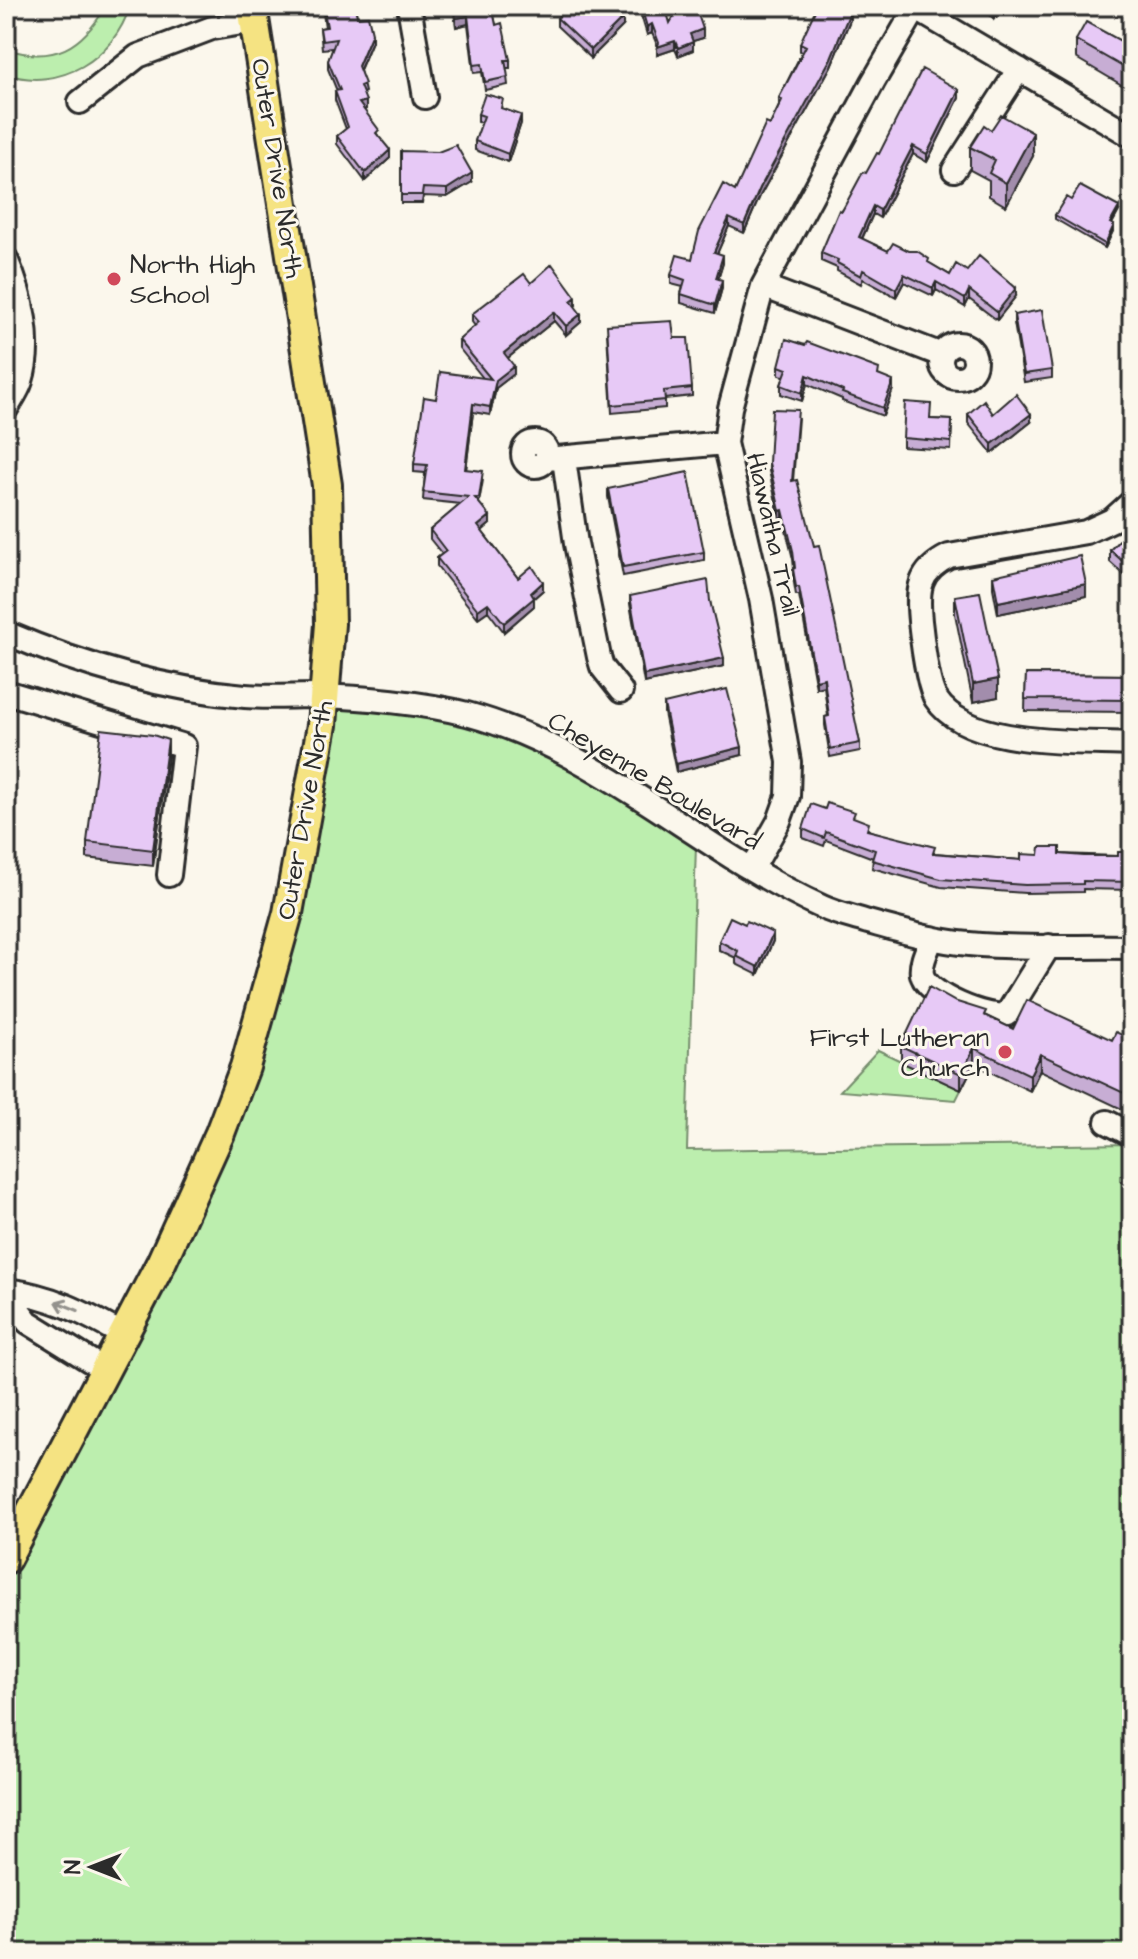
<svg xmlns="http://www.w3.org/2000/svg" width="1138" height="1959" viewBox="0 0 1138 1959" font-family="'Architects Daughter',sans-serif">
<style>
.green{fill:#bceeae;stroke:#748c6c;stroke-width:2}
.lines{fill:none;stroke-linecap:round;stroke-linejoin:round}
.minor-casing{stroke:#2b2b2b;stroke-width:28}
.major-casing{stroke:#2b2b2b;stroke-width:34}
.minor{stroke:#fbf7ec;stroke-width:22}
.major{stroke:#f5e382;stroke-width:28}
.wall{fill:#c7add4;stroke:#2b2b2b;stroke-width:2}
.shaded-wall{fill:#a28dac;stroke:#2b2b2b;stroke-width:2}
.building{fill:#e7c9f6;stroke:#2b2b2b;stroke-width:2}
.oneway{stroke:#93918c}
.poi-dot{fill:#d1495b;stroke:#fbf7ec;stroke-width:3}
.labels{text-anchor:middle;stroke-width:6;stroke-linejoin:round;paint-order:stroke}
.street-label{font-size:26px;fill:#2b2b2b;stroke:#fbf7ec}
.poi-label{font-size:26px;fill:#2b2b2b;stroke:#fbf7ec;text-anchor:start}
</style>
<rect width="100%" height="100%" fill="#fbf7ec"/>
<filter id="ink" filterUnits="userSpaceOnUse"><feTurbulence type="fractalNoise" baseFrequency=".0125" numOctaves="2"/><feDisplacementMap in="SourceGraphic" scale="16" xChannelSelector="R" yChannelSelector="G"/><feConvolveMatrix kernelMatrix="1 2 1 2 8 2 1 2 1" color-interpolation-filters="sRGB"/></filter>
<g filter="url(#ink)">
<!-- green -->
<path class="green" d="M106,6H130C114,58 60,92 6,74V49C54,64 82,48 106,6Z
M328,703L422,713L489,730L561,760L696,844L687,1150L1132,1144V1953H6V1565L230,1116Z
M878,1050L961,1090L956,1100L840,1091Z"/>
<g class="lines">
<defs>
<path id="minor" d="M409,6L425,97
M915,8L1132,136
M80,102L138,56L212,28L255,21
M954,170L1019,69
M6,259C22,296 33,342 21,381C18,391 11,400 6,409
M763,286L942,355
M941 361a17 17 0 1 1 34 0a17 17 0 1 1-34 0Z
M523 454a12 12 0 1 1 24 0a12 12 0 1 1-24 0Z
M546,459L725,443
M564,459L576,544L599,657L602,667L621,691
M1132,502L1112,520L1086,532L949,556C918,571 917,590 920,621C922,639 927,685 936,699C968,748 1079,741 1132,744
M6,633C81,665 164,689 245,696C269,698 293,696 317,696C362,697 424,703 467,714C600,750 700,851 822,907C837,914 853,917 868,922C901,931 935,941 969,944C1022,949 1078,946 1132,947
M6,692L184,746L169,875
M752,869L779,821L788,796L789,762L761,599L725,443L730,408L763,286L873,82L917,6
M932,938C928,948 920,963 922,974C925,994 990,1021 1007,1014L1049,946
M1107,1122L1132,1135
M6,1290C52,1296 83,1312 123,1335
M6,1294L28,1322L105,1370"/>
<path id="major" d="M6,1559L161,1263L220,1133L245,1067L288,913L322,725L330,624L327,485L252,6"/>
</defs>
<!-- minor casing -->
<use href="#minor" class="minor-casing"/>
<!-- major casing -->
<use href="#major" class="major-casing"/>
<!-- minor -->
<use href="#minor" class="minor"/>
<!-- major -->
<use href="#major" class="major"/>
</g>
<!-- wall -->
<path class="wall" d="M322,6H355L357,17L372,41L360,70L365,92L363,93L366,109L364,110L390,158L365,181L337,144V136L346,129L335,100V91H337L328,69V61L333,48L322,49L320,28L325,27Z
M453,6H492L496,25L510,60V68H506L508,85L485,90L482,72L474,73L468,24L456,27Z
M981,6H1005L994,19Z
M641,7L670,23L703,38L693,41V50L678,56L675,49L657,55L658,47L652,33L647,35L641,15Z
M557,18L623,26L591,58L557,26Z
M850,20L831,66L760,196L744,233L729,226L717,253L723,263L718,279L722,288L715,313L681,303V294L683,287L671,284V275L692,259L735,191L770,125L779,106V98L802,52L800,51V43Z
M1076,40L1132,47V91L1076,58Z
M959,98L927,162L913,154L880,218L873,214L862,239L888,251L929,263L950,275L967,271L1016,296L997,320L969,299L965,307L936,290L933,296L904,282L896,297L863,279L861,284L837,271V268L821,261V253L842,211L879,154Z
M503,109L521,123L508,162L475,150V141L482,123L478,122V114Z
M970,147L1033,156L1006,206L989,196V180L970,170Z
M401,151L472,182L447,197L423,196L422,203H401Z
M1119,211L1112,224L1114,229L1105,248L1055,219V215Z
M531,283L576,305L575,306L581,322L566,335L554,321L508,358L514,374L496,388L490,415L473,412L466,470L483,480L479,503L490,524L482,531L518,578L543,590L534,598V606L504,632L488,611L478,618L437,566V558L442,554L430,539V530L461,504L423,500L425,473L414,472V464L436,399L483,378L459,348V340L475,326L472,322V314Z
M1014,315L1052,370V378L1024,382L1014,323Z
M607,333L674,338L692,388V396L665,399V408L612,413Z
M779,366L879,376L893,389L883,416L842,401V399L807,384L802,401L781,394V385L784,376L779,375Z
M968,414H993L1031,422L992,453L968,423Z
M798,418L793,481L860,743V751L830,757L825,725V717L828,716L824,686L816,688L799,595H796L793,577V569H794L793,559L783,518L780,519L769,471V463Z
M930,419L952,420L951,450L903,447V438Z
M608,489L704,552V560L623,576L608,497Z
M1132,527L1129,579L1110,562V550Z
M993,576L1086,596L998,614L993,588Z
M630,596L710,601L724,666L644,683L630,604Z
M955,596L998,697L973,702L955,614Z
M1026,674L1132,675V712L1025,711Z
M664,704L742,755L676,772L664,713Z
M168,756L153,866L87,858V842Z
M855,818L869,830L935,853L1021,860L1060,854L1118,856L1132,852V890L1083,889V892L1025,893L941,887L872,868L873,858L826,840L824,846L803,838V829Z
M745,924L773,941L758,975L736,964V958L719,950V941Z
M986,1016L1013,1029L1112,1040H1132V1098L1126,1111L1040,1070L1030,1091L974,1064L961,1090L901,1062V1046Z"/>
<!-- shaded-wall -->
<path class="shaded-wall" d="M998,6H1005L994,19V10Z
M850,12V20L831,66L760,196L744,233V225L760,188Z
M468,16V24L456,27V18Z
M623,18V26L591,58V50Z
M652,24V33L647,35V27Z
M703,29V38L690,42V34Z
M372,33V41L358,74V66Z
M675,41V49L657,55V47Z
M693,42V50L678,56V48Z
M959,90V98L927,162V154Z
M366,101V109L359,112V103Z
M521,115V123L508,162V154Z
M1033,133V156L1006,206V183Z
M913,146V154L880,218V210Z
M390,150V158L365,181V173Z
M472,173V182L447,197V189Z
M873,206V214L859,245V237Z
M1119,207V211L1110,227V223Z
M729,218V226L714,261V252Z
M1114,225V229L1105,248V244Z
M723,255V263L716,286V278Z
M904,274V282L896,297V289Z
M722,280V288L715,313V305Z
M936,282V290L933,296V288Z
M1016,288V296L997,320V312Z
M969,290V299L965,307V299Z
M576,297V305L571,309V301Z
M554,312V321L504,361V353Z
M581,314V322L566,335V326Z
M514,366V374L496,388L490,415V407L496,380Z
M807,375V384L802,401V393Z
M893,381V389L883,416V408Z
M473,404V412L465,478V469Z
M1031,414V422L992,453V444Z
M783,510V518L780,519V511Z
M490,516V524L478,534V526Z
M1132,563V576L1129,579V567Z
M543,582V590L534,598V606L504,632V623L531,593Z
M1086,584V596L998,614V602Z
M488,603V611L478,618V610Z
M724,658V666L644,683V675Z
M824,678V686L816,688V680Z
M998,679V697L973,702V684Z
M168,740V756L153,866V850Z
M742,747V755L676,772V764Z
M773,933V941L758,975V967Z
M974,1048V1064L961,1090V1074Z
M1040,1054V1070L1030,1091V1075Z
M1132,1082V1098L1126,1111V1094Z"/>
<!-- building -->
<path class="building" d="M323,6H355L357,17L368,16L372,33L358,66L365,84L360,86L366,101L359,103L379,130L376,133L390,150L365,173L337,136L348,127L335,91L340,90L328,61L336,39L322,41L320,28L327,27Z
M454,6H492L496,25L502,23L510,60H505L508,77L485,82L482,64L474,65L468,16L456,18Z
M567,6H611L623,18L591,50L557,18Z
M643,6H665L670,23L680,6H695L703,29L690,34L693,42L678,48L675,41L657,47L659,43L652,24L647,27L641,7Z
M817,6H839L850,12L831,58L760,188L744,225L729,218L714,252L723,255L716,278L722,280L715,305L681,294L685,280L671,275L677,255L692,259L699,231L723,184L735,191L766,123L770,125L782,100L779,98L806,46L800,43Z
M1086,22L1132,47V72L1076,40Z
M922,69L959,90L927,154L913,146L880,210L873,206L859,237L888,251L893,243L909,251H917L929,259L928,262L950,275L956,264L967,271L979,256L1016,288L997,312L969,290L965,299L936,282L933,288L904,274L896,289L863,270L861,276L837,263L838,260L821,253L839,210L842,211L863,172L866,173L877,153L879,154Z
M485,94L503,99L501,108L521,115L508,154L475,141L484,116L478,114Z
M1001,115L1033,133L1006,183L989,173L995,160L970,147L984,125L991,130Z
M456,145L472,173L447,189L423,188L422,195H401V151L438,152Z
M1080,186L1119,207L1110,223L1114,225L1105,244L1055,215L1066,197L1071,200Z
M552,264L576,297L571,301L581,314L566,326L554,312L504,353L514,366L496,380L490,407L473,404L465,469L483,471L479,498H475L490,516L478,526L518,578L532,566L543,582L531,593L534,598L504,623L488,603L478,610L437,558L446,551L430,530L469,497L423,492L427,465L414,464L424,397L436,399L440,372L491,379L459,340L479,322L472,314L524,274L531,283Z
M1042,310L1052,370L1024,374L1014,315Z
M672,321L674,338H688L692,388L664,391L665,400L612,405L607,325Z
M786,339L805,345L807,342L879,369L878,375L893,381L883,408L842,393L843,391L807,375L802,393L781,385L787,369L779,366Z
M1016,394L1031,414L992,444L968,414L984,400L993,414Z
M905,402L931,404L930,419L952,420L951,442L903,438Z
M772,409L798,410L792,481L797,480L814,546L819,545L860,743L830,749L825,717L829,716L824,678L816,680L799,587H796L793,569L795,568L793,551L783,510L780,511L769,463Z
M688,472L704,552L623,567L608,489Z
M1132,527V563L1129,567L1110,550Z
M1080,556L1086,584L998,602L993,576Z
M708,580L710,601L724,658L644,675L630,596Z
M980,592L998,679L973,684L955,596Z
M1026,674L1132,675V700L1025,699Z
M727,689L742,747L676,764L664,704Z
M101,729L153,735L168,740L153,850L87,842Z
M827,803L855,812L853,817L869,823L867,830L935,847L933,853L1021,860V854L1039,855L1040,847H1060V854L1084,856H1118V852H1132V882L1083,881V884L1025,885L941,879L872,860L875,850L826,832L824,838L803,829L811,804L825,809Z
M730,917L745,924L747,921L773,933L758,967L736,956L738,951L719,941Z
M929,987L954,1001L986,1011L984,1015L1013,1029L1027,1000L1112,1040L1116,1032L1132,1040V1082L1126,1094L1040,1054L1030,1075L974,1048L961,1074L901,1046Z"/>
<!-- one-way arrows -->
<defs><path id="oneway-shaft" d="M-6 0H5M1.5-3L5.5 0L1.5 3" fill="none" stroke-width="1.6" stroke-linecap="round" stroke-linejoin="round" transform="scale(2)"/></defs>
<use class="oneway" href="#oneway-shaft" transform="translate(67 1306) rotate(-158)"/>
</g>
<!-- markers -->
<g class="poi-dot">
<circle cx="114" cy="279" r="8"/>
<circle cx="1005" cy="1052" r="8"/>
</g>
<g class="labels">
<!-- street labels -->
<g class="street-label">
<text transform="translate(278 168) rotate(81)" y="9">Outer Drive North</text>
<text transform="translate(774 534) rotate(77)" y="9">Hiawatha Trail</text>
<text transform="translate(655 780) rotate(31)" y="9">Cheyenne Boulevard</text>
<text transform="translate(304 810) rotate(-80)" y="9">Outer Drive North</text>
</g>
<!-- poi labels -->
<g class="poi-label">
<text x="130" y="273">North High<tspan x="130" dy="30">School</tspan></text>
<text x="989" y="1046" text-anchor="end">First Lutheran<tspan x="989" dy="30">Church</tspan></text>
</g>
</g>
<!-- margin -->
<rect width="1138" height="1959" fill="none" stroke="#fbf7ec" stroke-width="32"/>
<rect x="16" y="16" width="1106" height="1927" fill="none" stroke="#2b2b2b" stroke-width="3" filter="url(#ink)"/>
<!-- north arrow -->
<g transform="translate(92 1867) rotate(270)" stroke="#fbf7ec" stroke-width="6" paint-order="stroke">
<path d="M0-6L14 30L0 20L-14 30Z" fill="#2b2b2b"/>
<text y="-12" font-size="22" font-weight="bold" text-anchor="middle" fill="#2b2b2b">N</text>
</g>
</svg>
